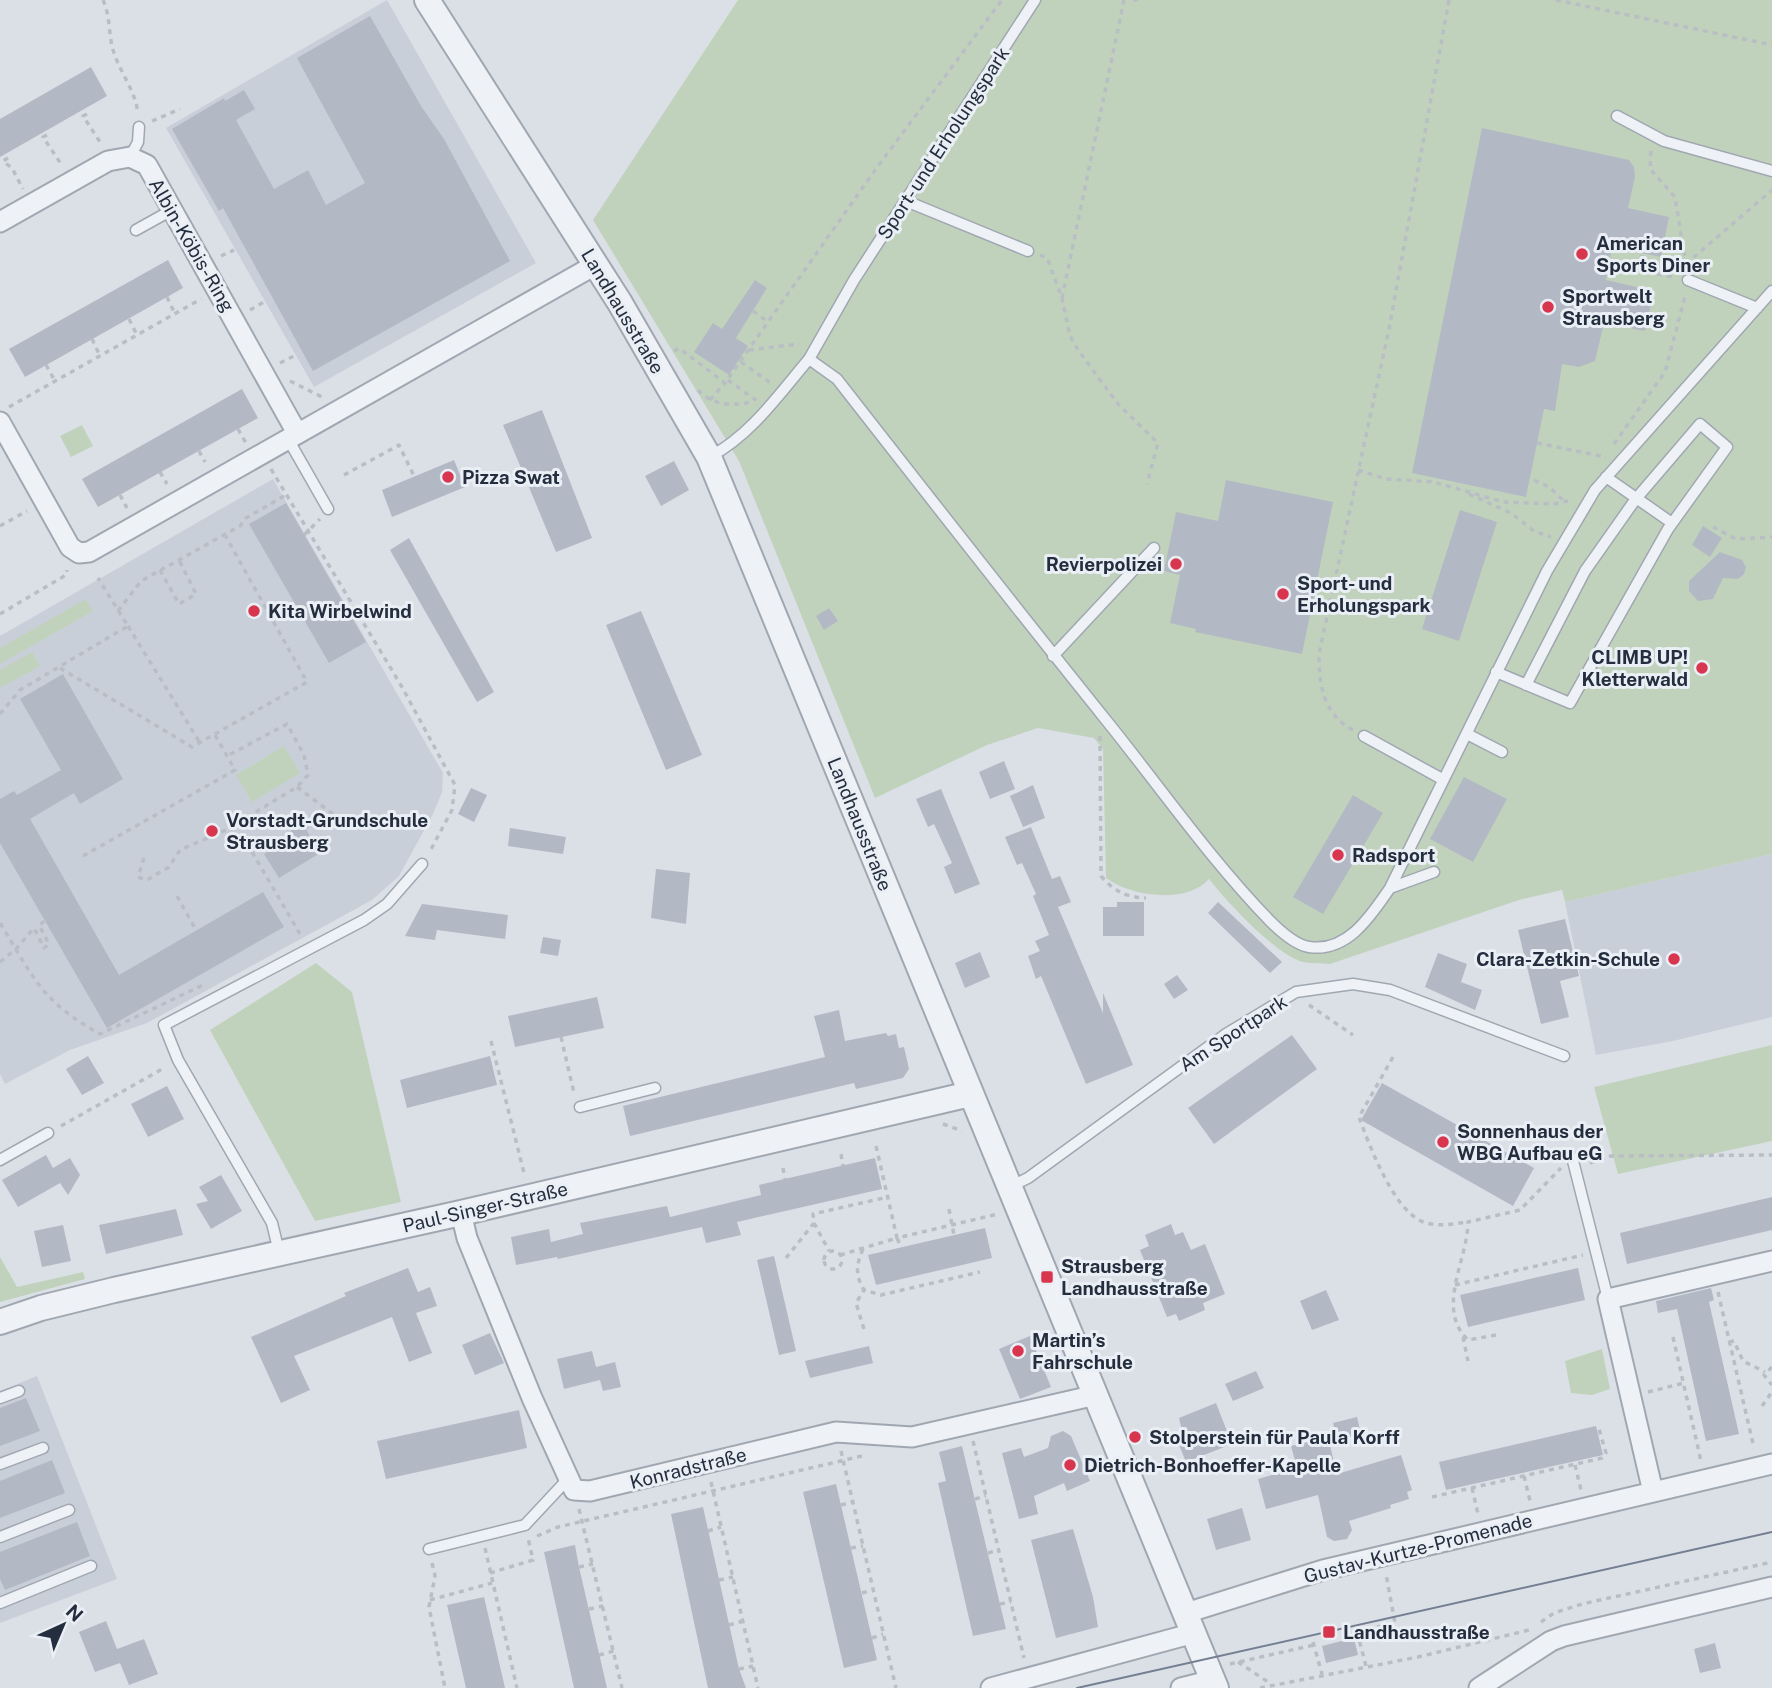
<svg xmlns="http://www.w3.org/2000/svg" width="1772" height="1688" viewBox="0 0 1772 1688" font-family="'Public Sans',sans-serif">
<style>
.built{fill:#c9cfd9}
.green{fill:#c1d2bc}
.building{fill:#b2b9c4}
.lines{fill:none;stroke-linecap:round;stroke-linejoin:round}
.service-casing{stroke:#a0a7b1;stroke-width:13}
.minor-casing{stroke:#a0a7b1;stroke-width:23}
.tertiary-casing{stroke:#a0a7b1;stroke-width:28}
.path{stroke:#b9bec5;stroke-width:3.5;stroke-dasharray:5 5;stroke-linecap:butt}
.service{stroke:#eef1f5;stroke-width:10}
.minor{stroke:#eef1f5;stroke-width:19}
.tertiary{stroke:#eef1f5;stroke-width:24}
.tram{stroke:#747f92;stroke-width:2}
.poi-dot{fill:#d8354e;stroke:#eaeff5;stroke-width:2.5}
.labels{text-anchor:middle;stroke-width:6;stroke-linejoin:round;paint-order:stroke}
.street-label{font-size:19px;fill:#242e3e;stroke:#eaeff5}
.poi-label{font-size:19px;font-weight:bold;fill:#242e3e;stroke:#eaeff5;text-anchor:start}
</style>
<rect width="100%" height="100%" fill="#dbe0e7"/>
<!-- built -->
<path class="built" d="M387,0L536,263L314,387L166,128Z
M273,479L443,773L442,792L433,814L399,876L372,900L147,1023L70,1050L5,1084L0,1074V636Z
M1772,854V1017L1673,1041L1596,1055L1565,902Z
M37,1376L117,1579L0,1623V1391Z"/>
<!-- green -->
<path class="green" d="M738,0H1772V854L1565,902L1562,890L1519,900L1330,964C1322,963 1311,964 1303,962C1275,954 1227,902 1209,879C1186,905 1130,896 1106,878L1103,749L1094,738L1038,728L987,745L875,798L739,461L593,220Z
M82,425L93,446L71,457L60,436Z
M86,599L93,611L0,664V648Z
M32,652L40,666L0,688V670Z
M284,746L300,773L252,802L236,775Z
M316,963L352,992L401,1202L315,1221L210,1030Z
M1772,1045V1141L1618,1174L1594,1087Z
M0,1257L17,1287L83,1272L85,1279L0,1302Z
M1602,1349L1610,1389L1592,1395L1571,1393L1565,1361Z"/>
<!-- building -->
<path class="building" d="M370,16L421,106L444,139L510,261L313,371L223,208L219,211L172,129L224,98L225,101L244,90L255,109L236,120L274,189L308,170L326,205L365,183L297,58Z
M91,67L107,96L0,157V119Z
M1482,128L1629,160L1634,167L1635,177L1628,208L1669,217L1661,257L1612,247L1606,280L1654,291L1645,331L1604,323L1595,361L1579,367L1562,364L1555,411L1544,409L1526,497L1412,473Z
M168,260L183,288L25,377L9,349Z
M755,280L767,288L736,338L748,346L729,375L694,352L713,323L722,329Z
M242,389L258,418L98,507L82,479Z
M542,410L592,538L556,552L503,425Z
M454,460L465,487L392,517L382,490Z
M674,461L689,490L661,506L645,476Z
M1226,480L1333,502L1302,654L1195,632L1196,629L1170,623L1180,575L1164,571L1176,512L1218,521Z
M286,503L366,642L329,663L249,524Z
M1460,510L1497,522L1459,641L1422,629Z
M1703,526L1722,538L1710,557L1692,545Z
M409,538L494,692L477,702L390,550Z
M1720,552L1742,560L1746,567L1744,574L1738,579L1723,578L1713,599L1698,601L1689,591V581Z
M829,608L838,621L824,630L816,616Z
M641,611L702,755L666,770L606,625Z
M63,674L123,779L80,804L74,793L30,819L119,975L263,892L284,927L107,1028L0,843V799L14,791L17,795L61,770L20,699Z
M1004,761L1015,789L990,799L979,772Z
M1464,777L1507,799L1473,862L1430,839Z
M1033,785L1045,818L1023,827L1010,796Z
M471,788L487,795L474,822L458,814Z
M941,789L980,884L955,894L944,867L952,863L934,824L928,827L916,799Z
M1353,795L1383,813L1323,914L1293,897Z
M300,812L309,828L294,836L285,821Z
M1031,827L1052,879L1060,876L1071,902L1058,907L1103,1013V993L1133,1065L1086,1084L1041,976L1036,979L1028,956L1040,951L1035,941L1049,935L1033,896L1036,894L1022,863L1017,865L1005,837Z
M510,828L566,837L563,854L508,846Z
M306,829L320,853L279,878L264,854Z
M656,869L690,873L686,924L651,918Z
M1117,902H1144V936H1103V907H1117Z
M1218,902L1282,962L1270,973L1208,913Z
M422,904L508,915L505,939L437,930L435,940L405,936Z
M1565,919L1579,976L1560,981L1569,1017L1541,1024L1518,930Z
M543,937L561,940L558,956L540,953Z
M980,952L990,977L965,988L955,963Z
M1438,953L1467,964L1461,982L1482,990L1475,1010L1425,987Z
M1177,975L1188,990L1174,999L1164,984Z
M597,997L604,1028L515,1047L508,1016Z
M839,1010L845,1041L886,1033L888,1036L896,1034L899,1048L904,1047L909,1069L903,1078L856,1089L854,1083L630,1136L623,1106L825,1057L814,1016Z
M1292,1035L1317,1069L1214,1144L1188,1108Z
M88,1056L104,1083L82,1095L66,1069Z
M490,1056L497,1085L407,1108L400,1080Z
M1382,1083L1534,1168L1513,1206L1361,1120Z
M167,1086L184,1119L148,1137L131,1104Z
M46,1155L53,1168L70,1158L80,1175L68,1195L60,1183L18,1207L2,1180Z
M875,1158L882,1189L737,1222L741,1235L706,1243L702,1227L558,1259L557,1257L516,1265L511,1237L549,1229L551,1242L583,1234L580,1223L667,1206L670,1217L761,1195L759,1185Z
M221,1175L242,1211L211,1229L196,1204L208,1201L199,1187Z
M1772,1197V1230L1627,1264L1620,1233Z
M176,1209L183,1235L106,1254L99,1225Z
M1171,1224L1175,1235L1183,1232L1191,1250L1205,1244L1225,1294L1203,1303L1205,1310L1179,1321L1176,1314L1167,1317L1140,1250L1149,1246L1145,1235Z
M63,1225L71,1261L42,1267L34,1231Z
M985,1228L992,1258L876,1285L868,1255Z
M774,1256L796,1351L779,1355L757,1260Z
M408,1268L418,1292L430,1287L437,1306L416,1313L432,1353L409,1362L392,1317L294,1356L310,1390L281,1403L251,1337L346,1296L344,1293Z
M1578,1268L1585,1300L1468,1327L1460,1295Z
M1711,1288L1714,1300L1709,1302L1739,1434L1706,1441L1677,1309L1658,1313L1656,1301Z
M1326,1290L1339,1320L1312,1330L1300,1301Z
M490,1333L504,1363L475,1375L462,1345Z
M1030,1336L1051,1387L1020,1399L999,1349Z
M869,1346L873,1363L810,1378L805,1361Z
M592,1351L596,1367L615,1362L621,1387L603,1391L600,1380L564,1389L557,1359Z
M1256,1371L1264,1388L1233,1401L1225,1384Z
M26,1398L40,1431L0,1446V1408Z
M1216,1403L1232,1444L1186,1462L1179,1445L1185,1443L1179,1418Z
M519,1410L527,1448L386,1479L377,1441Z
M1357,1417L1361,1434L1337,1440L1333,1423Z
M1596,1426L1603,1455L1446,1490L1439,1462Z
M1063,1431L1071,1436L1090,1481L1067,1491L1064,1483L1034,1496L1038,1514L1019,1519L1002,1453L1021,1448L1024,1457L1048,1448L1051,1436Z
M1328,1437L1337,1474L1401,1455L1412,1490L1407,1492L1409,1499L1390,1505L1391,1508L1349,1521L1352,1530L1347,1539L1334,1541L1327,1537L1318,1495L1266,1509L1258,1479L1297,1468L1291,1446Z
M962,1446L1006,1629L973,1636L938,1483L946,1481L939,1452Z
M52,1460L65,1493L0,1518V1481Z
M836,1484L877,1660L844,1668L803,1492Z
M703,1507L739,1669L746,1688H708L671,1514Z
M1242,1508L1251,1540L1216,1550L1207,1519Z
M77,1522L90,1556L5,1590L0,1579V1552Z
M1073,1529L1093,1597L1098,1627L1056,1638L1031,1540Z
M575,1545L579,1567L607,1688H574L544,1552Z
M484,1597L491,1627L505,1688H466L447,1605Z
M106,1621L117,1649L144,1639L158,1674L129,1685L120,1663L95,1672L79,1632Z
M1354,1638L1358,1655L1326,1663L1322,1646Z
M1715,1643L1721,1668L1700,1673L1694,1649Z"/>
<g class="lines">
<defs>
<path id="service" d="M1617,116L1664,141L1772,171
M130,157L138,142L139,127
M906,201L1028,251
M136,230L172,210
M1688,280L1757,308
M809,359L854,280L1035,0
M288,439L328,509
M711,456C751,435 780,393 809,359L837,379C926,493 1015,607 1106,720C1160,787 1210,859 1270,921C1279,930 1296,945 1309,947C1348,953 1372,914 1390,888L1547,571L1595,490L1772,291
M1606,477L1672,523
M1053,656L1154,548
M1496,672L1570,703L1668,529L1727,447L1700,424L1635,500L1585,571L1526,685
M1467,734L1502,752
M1364,736L1442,779
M1390,888L1434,872
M580,1107L655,1088
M1572,1157L1608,1299
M0,1160L48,1133
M1009,1187L1028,1178L1226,1034L1296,992L1353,984L1390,990L1564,1056
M279,1252L272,1223L178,1060L164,1025L364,920L387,904L422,864
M0,1398L19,1391
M0,1464L43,1448
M0,1537L69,1510
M429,1549L525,1525L567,1480
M0,1603L91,1566"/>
<path id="minor" d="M0,222L108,161L130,157L147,165L297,433
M0,422L70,547L79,553L89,552L595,265
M461,1213L467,1238L532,1398L574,1490L590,1491L836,1432L912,1437L1096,1395
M1653,1492L1608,1299L1772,1261
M1186,1613L1323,1570L1772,1464
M991,1688L1194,1633
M1181,1688L1213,1680
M1479,1688L1551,1641L1564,1636L1772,1587"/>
<path id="tertiary" d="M427,0L620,303L709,457L1216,1688
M0,1322L41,1308L114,1290L461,1213L970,1094"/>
</defs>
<!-- service casing -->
<use href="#service" class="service-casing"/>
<!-- minor casing -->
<use href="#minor" class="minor-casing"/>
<!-- tertiary casing -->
<use href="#tertiary" class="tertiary-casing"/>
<!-- path -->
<path class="path" d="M103,0C111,17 108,36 114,53C121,74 136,92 138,114
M1133,0H1143
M1556,0L1772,45
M87,114L83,116L100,142
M152,121L180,109
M47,135L43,137L61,164
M1651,151L1650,169L1675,197L1686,265
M8,158L3,161L12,168L23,189
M1040,255L1047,258L1062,298L1070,336L1078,350L1118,404L1158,443L1147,484
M221,256L234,250
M1608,264L1673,277
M1686,264L1772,190
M1639,270L1642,253
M167,297L175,314
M1062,298L1124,0
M250,310L264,302
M753,311L767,321
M129,319L137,335
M92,339L100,356
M749,350L799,344
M674,351L679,348L725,383L878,166L1002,0
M741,362L772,384
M280,363L294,356
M46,365L55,381
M728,380L757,401
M290,381L324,398
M698,390C713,406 732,406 752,402
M710,400L725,383
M9,407L201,299
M238,429L246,443
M1537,443L1606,457
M1614,444L1665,372L1686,293
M199,451L205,462
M271,469L402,687L455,785L452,810L429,853
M1358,470L1386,479L1434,482L1503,502L1554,504L1572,500
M160,472L167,484
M344,475L399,445L414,476
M1534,480L1549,487L1564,501
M1469,494L1511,513L1534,531L1551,537
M120,495L127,508
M0,526L27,511
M1713,527L1736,539L1772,537
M304,535L320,519
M160,570L179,604L196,594L179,560
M118,611L141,581L240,526L246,518L286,495
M0,614L66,575L67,570
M128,626L200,743
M60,668L192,747L307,682L225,535
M0,714L20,690L128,626L98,578
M1353,730C1323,714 1319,685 1319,654L1389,329L1449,0
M1100,736L1101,876C1114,891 1125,897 1146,898
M297,787L337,817
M252,852L300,934L297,936
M83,856L235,770L215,735
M144,858L138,877L147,880L169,867L180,850L226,830L297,787L308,775L304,755L287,724L227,756
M177,896L196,930
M0,923C34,978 41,1001 100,1034L203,985
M0,962L16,949L34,928L44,948L49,944L39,925L45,921
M1309,1005L1353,1035
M561,1037L574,1093
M491,1041L525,1177
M1393,1057L1359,1117C1369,1145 1392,1205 1419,1220C1434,1228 1452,1224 1468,1222
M943,1124L962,1131
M61,1126L164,1068
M876,1146L897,1238L998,1214
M841,1154L843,1166
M1590,1163L1611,1156L1772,1155
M783,1168L785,1179
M949,1209L954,1235
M814,1223L829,1251
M863,1249C856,1265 855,1275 864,1290L881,1295L980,1272
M824 1260a9 9 0 1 1 18 0a9 9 0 1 1-18 0Z
M840,1255L897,1238L901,1247
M786,1258L814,1223L813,1214L888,1197
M1455,1285L1583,1255
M1718,1292L1754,1448
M864,1329L856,1303L864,1290
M1496,1335L1468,1340C1435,1309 1468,1259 1468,1222L1520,1210L1561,1168
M1463,1337L1468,1361
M1673,1337L1701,1461
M1729,1342L1734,1341L1743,1361L1765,1372
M1772,1367L1764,1375L1772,1385
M1648,1392L1684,1383
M1762,1406L1772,1392
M973,1441L1024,1658
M841,1451L896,1688
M1575,1465L1581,1490
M1524,1476L1530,1501
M711,1482L758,1688
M1472,1488L1478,1514
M1432,1497L1602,1458L1606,1453L1599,1429
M975,1499L986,1496
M841,1505L853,1502
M579,1509L622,1688
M708,1531L721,1527
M537,1536L558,1527L862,1456
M485,1548L517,1688
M851,1548L863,1546
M988,1553L999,1550
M432,1563L435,1576L429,1607L445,1688
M579,1567L593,1564
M490,1573L533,1560L528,1538
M719,1580L733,1577
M862,1593L873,1590
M430,1600L492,1583
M1000,1604L1011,1602
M589,1609L603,1606
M1541,1622L1554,1613L1582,1604L1772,1562
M729,1625L743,1621
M1377,1627L1395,1623L1386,1574
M1357,1632L1366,1666
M872,1638L883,1634
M1313,1642L1322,1674
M599,1655L614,1651
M1238,1662L1271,1684
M1230,1664L1314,1645
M739,1669L753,1666
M1260,1688L1418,1657L1529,1630"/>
<!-- service -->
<use href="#service" class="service"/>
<!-- minor -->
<use href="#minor" class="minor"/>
<!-- tertiary -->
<use href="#tertiary" class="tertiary"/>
<!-- tram -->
<path class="tram" d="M1077,1688L1772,1532"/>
</g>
<!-- markers -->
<g class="poi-dot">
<circle cx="1582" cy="254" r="7"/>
<circle cx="1548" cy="307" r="7"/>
<circle cx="448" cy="477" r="7"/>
<circle cx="1176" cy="564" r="7"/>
<circle cx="1283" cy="594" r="7"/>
<circle cx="254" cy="611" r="7"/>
<circle cx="1702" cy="668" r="7"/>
<circle cx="212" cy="831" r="7"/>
<circle cx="1338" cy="855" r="7"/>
<circle cx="1674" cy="959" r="7"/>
<circle cx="1443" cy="1142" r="7"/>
<rect x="1040" y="1270" width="14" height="14" rx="3.5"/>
<circle cx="1018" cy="1351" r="7"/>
<circle cx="1135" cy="1437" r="7"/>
<circle cx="1070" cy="1465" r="7"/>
<rect x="1322" y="1625" width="14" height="14" rx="3.5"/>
</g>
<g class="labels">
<!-- street labels -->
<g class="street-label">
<text transform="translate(943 143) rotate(-57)" y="7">Sport- und Erholungspark</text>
<text transform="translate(192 245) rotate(60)" y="7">Albin-Köbis-Ring</text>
<text transform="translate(623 311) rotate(59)" y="7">Landhausstraße</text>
<text transform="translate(860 824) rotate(68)" y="7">Landhausstraße</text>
<text transform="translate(1233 1033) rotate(-33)" y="7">Am Sportpark</text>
<text transform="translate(485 1207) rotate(-13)" y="7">Paul-Singer-Straße</text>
<text transform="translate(688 1468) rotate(-14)" y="7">Konradstraße</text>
<text transform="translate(1418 1548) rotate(-14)" y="7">Gustav-Kurtze-Promenade</text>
</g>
<!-- poi labels -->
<g class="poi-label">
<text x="1596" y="250">American<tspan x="1596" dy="22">Sports Diner</tspan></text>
<text x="1562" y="303">Sportwelt<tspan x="1562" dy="22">Strausberg</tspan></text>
<text x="462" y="484">Pizza Swat</text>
<text x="1162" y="571" text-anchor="end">Revierpolizei</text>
<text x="1297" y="590">Sport- und<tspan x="1297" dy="22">Erholungspark</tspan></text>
<text x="268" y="618">Kita Wirbelwind</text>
<text x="1688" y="664" text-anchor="end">CLIMB UP!<tspan x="1688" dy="22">Kletterwald</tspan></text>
<text x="226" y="827">Vorstadt-Grundschule<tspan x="226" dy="22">Strausberg</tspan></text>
<text x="1352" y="862">Radsport</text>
<text x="1660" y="966" text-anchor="end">Clara-Zetkin-Schule</text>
<text x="1457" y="1138">Sonnenhaus der<tspan x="1457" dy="22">WBG Aufbau eG</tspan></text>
<text x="1061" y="1273">Strausberg<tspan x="1061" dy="22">Landhausstraße</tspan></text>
<text x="1032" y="1347">Martin’s<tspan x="1032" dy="22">Fahrschule</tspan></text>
<text x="1149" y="1444">Stolperstein für Paula Korff</text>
<text x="1084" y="1472">Dietrich-Bonhoeffer-Kapelle</text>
<text x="1343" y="1639">Landhausstraße</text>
</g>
</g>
<!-- north arrow -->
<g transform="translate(63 1625) rotate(44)" stroke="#eaeff5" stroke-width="5" paint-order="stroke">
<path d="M0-5L12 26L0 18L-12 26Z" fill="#242e3e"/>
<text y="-10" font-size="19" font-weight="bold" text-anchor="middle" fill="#242e3e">N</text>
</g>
</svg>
